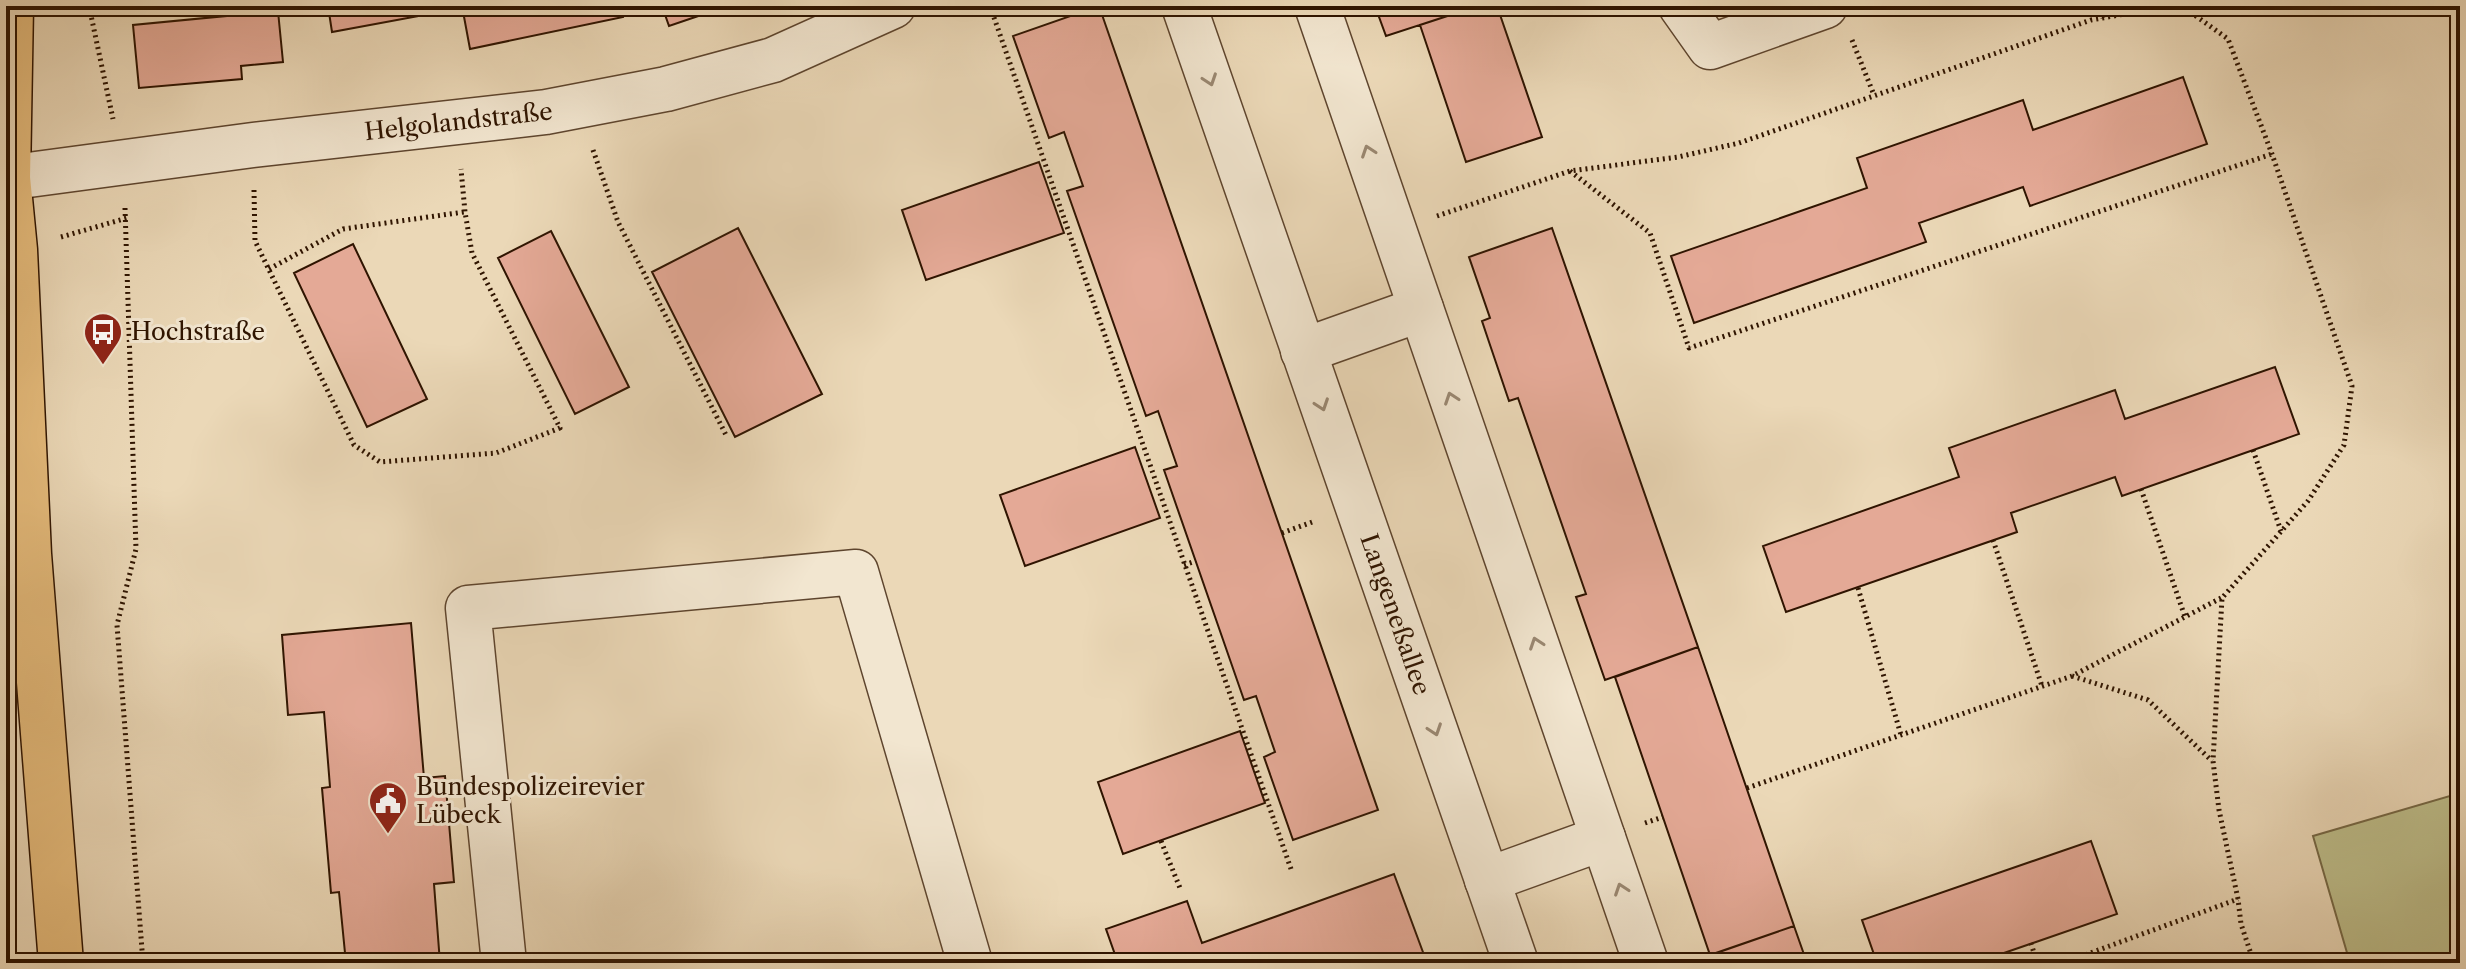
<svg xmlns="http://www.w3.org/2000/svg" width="2466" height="969" viewBox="0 0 2466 969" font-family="'Libre Caslon Text',serif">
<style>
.pitch{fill:#bdbd8a;stroke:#766845;stroke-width:2}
.building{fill:#e4a996;stroke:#2f1400;stroke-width:2}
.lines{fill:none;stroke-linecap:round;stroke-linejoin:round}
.minor-casing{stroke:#5e452e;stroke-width:47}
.major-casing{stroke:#2f1400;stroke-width:47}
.path{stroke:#2f1400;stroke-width:5;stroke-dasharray:2 4;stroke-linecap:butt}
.minor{stroke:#f2e6d0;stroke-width:44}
.major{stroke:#e6bc7c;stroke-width:44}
.oneway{stroke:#9a8872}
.labels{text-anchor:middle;stroke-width:6;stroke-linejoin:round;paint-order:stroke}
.street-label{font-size:24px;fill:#2f1400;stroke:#f2e6d0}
.poi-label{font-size:24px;fill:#2f1400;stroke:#f2e6d0;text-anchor:start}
</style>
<rect width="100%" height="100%" fill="#ebd8b7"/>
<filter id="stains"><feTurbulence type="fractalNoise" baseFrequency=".0025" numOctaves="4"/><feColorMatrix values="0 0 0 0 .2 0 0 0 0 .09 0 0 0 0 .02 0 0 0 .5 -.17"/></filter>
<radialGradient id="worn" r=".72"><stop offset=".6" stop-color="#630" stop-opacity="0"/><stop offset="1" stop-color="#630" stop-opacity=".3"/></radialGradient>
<!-- pitch -->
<path class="pitch" d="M2460,793V963H2350L2313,836Z"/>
<!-- building -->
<path class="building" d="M328,6H462V8L332,32Z
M462,6H621L623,17L470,49Z
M662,6H708L710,12L669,26Z
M1099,6L1378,810L1293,840L1264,757L1275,752L1256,696L1244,700L1164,470L1177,466L1158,411L1146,416L1067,191L1083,186L1064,132L1049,138L1013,36Z
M1375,6H1461L1463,11L1386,36Z
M1478,6H1497L1542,137L1466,162L1420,25Z
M278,11L283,62L241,66L242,79L139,88L133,25Z
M2183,77L2207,144L2030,206L2023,187L1968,206L1919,223L1926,242L1694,323L1671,256L1867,188L1857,158L2023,100L2033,130Z
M1039,162L1064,233L926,280L902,210Z
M738,228L822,394L735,437L652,272Z
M1552,228L1698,647L1605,680L1576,597L1586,594L1518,398L1509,401L1488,339L1482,321L1490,318L1469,257Z
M551,231L629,387L575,414L498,258Z
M353,244L427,399L367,427L294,273Z
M2275,367L2299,434L2122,496L2115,477L2011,513L2017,532L1786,612L1763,546L1959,477L1949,448L2115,390L2125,419Z
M1135,447L1160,518L1025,566L1000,495Z
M411,623L424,778L445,776L454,882L434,884L440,963H346L339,892L331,893L322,788L330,787L324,712L288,715L282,635Z
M1698,647L1794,926L1710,955L1615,677Z
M1240,731L1265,803L1123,854L1098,782Z
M2091,841L2117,914L1975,963H1877L1862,920Z
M1394,874L1427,963H1118L1106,929L1187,901L1202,943Z
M1794,926L1807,963H1703L1702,958Z"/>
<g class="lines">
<defs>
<g id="minor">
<path id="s1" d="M1184,6L1516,963"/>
<path d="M1317,6L1646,963"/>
<path d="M1681,6L1710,47L1825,6"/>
<path id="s2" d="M6,178L253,145L546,112L666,89L773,60L893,6"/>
<path d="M1303,351L1421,309"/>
<path d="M1487,880L1603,838"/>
<path d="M504,963L468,608L856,572L970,963"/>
</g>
<path id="major" d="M11,6L8,178L15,250L29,554L61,963"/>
</defs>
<!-- minor casing -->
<use href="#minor" class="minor-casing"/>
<!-- major casing -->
<use href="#major" class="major-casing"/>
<!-- path -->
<path class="path" d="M89,6L113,119
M990,6L1291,869
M2099,6L2103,18
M1852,40L1874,95
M593,150L618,222L726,435
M1570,171L1650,233L1689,348L2272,154
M254,190L255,241L354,445L380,462L496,453L560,428L472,253L465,212L461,169
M125,208L136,549L117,625L143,963
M1437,216L1570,171L1678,157L1739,143L2091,20L2136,12L2186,9L2228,39L2272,154L2352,386L2344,445L2308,501L2222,598L2213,761L2219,810L2238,899L2241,924L2254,963
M61,237L127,218
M269,269L343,229L464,212
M2253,450L2281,531
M2141,489L2185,617
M1282,533L1315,521
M1993,540L2042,686
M1184,565L1196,561
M1858,588L1901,735
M2072,676L2148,700L2212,761
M1747,788L2072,676L2221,598
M1645,823L1663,817
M1161,841L1180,888
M2031,943L2037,963
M2063,963L2238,899"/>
<!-- minor -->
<use href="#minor" class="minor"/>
<!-- major -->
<use href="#major" class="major"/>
</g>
<!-- one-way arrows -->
<defs><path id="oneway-chevron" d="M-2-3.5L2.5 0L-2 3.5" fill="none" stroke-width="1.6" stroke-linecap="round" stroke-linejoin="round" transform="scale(2)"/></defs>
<g class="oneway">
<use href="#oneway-chevron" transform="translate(1210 80) rotate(71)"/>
<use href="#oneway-chevron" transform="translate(1368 151) rotate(-109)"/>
<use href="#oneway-chevron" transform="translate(1451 398) rotate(-109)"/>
<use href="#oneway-chevron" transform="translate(1322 405) rotate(71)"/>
<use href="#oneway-chevron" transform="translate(1536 643) rotate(-109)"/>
<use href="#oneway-chevron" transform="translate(1435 730) rotate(71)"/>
<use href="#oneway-chevron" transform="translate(1621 889) rotate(-109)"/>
</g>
<!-- icons -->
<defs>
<symbol id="bus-pin" viewBox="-11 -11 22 30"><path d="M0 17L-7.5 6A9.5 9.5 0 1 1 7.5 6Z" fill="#8f2418" stroke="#f2e6d0"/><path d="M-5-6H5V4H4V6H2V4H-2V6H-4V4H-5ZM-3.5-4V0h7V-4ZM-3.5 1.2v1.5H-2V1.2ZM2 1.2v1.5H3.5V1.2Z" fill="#fff"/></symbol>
<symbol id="civic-pin" viewBox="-11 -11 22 30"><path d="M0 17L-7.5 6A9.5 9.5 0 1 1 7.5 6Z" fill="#8f2418" stroke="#f2e6d0"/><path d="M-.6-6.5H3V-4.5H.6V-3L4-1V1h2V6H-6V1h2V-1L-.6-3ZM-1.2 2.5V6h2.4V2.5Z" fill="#fff"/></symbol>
</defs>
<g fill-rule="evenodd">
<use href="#bus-pin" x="81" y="310" width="44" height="60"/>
<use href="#civic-pin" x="366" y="779" width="44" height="60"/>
</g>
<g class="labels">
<!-- street labels -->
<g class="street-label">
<text dy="8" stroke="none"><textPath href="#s2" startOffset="456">Helgolandstraße</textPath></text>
<text dy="8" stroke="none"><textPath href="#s1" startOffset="644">Langeneßallee</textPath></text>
</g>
<!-- poi labels -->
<g class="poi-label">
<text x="131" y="340">Hochstraße</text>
<text x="416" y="795">Bundespolizeirevier<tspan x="416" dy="28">Lübeck</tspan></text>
</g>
</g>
<!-- margin -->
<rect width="2466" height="969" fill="none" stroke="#ebd8b7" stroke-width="32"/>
<rect x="8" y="8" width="2450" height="953" fill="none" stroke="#2f1400" stroke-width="4"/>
<rect x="16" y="16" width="2434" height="937" fill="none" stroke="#2f1400" stroke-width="2"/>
<rect width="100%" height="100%" filter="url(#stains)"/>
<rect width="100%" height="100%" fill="url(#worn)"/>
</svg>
